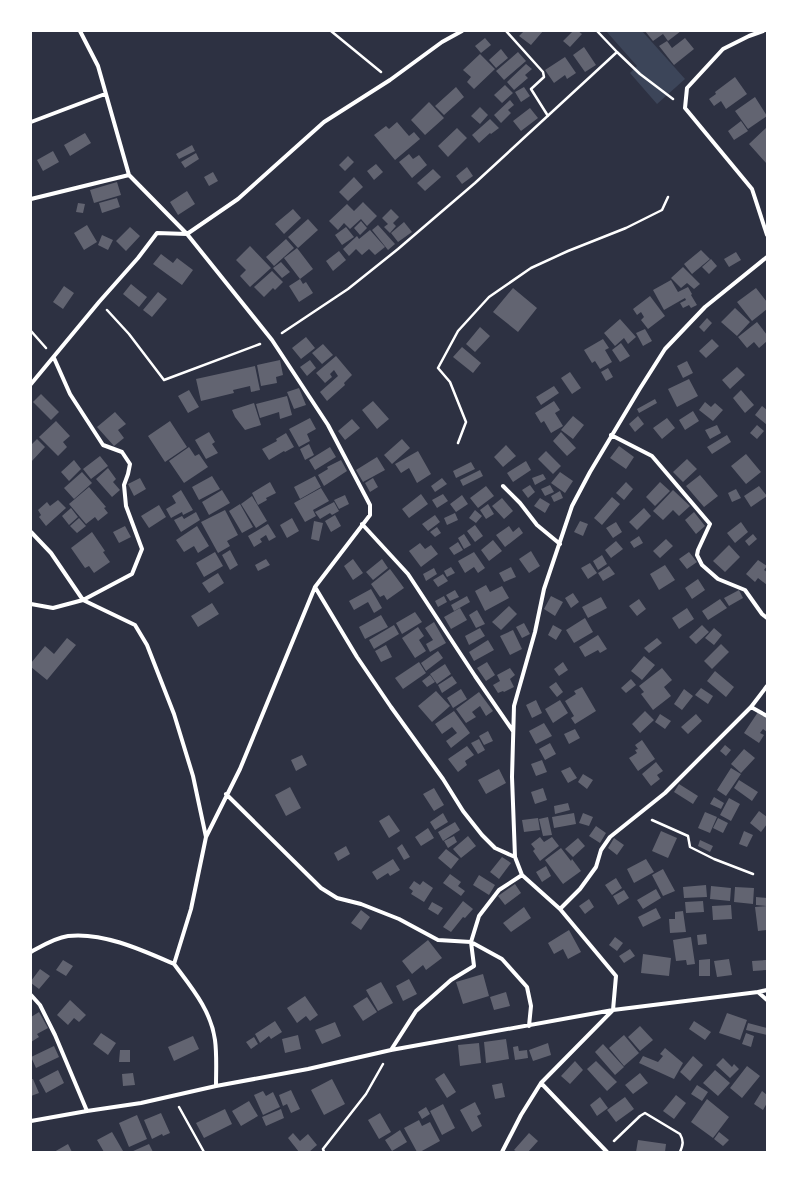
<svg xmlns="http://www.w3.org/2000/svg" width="798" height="1183" viewBox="0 0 798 1183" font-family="Ubuntu,sans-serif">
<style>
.green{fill:#3c4559}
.building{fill:#626471}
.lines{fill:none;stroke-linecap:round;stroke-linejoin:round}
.path{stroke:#fff;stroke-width:2.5}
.minor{stroke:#fff;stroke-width:4}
</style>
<rect width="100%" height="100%" fill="#2d3142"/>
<!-- green -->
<path class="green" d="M606,31H642L685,79L657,104L630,73L637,66Z"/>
<!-- building -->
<path class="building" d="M524,31H543L531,45L519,36Z
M573,31H578L582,34L570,47L563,41Z
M645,31H681L668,41L663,34L653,41Z
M485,38L491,45L481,53L475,46Z
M685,38L694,49L674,65L659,46L667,41L672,48Z
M584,47L596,65L585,72L573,55Z
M501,49L508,58L496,68L489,60Z
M518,52L526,61L504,80L496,71Z
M480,54L495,69L474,89L467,82L471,77L463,70Z
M565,57L576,73L567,79L565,75L554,83L545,70Z
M526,64L532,69L525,75L528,78L514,90L507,82Z
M735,77L747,94L726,109L721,101L714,106L709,99L716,94L715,92Z
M505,85L513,93L502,103L494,95Z
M456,87L464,97L444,115L435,106Z
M524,87L530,96L521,102L515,92Z
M755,97L767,116L748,129L735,111Z
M510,100L514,105L508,110L511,113L501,123L494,115Z
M429,102L444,118L425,135L411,120Z
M480,107L488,115L480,124L471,116Z
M530,108L538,118L521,131L513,121Z
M490,119L499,128L491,134L490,133L479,143L472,135Z
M741,121L748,131L734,140L728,131Z
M397,122L409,136L414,132L420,139L395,160L374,135L386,126L389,129Z
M767,127V164L749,144Z
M457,128L467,138L448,157L438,146Z
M85,133L91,143L70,156L64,145Z
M192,145L195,151L179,159L176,154Z
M53,151L59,162L43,171L37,160Z
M196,153L199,159L185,168L181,162Z
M409,154L413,159L419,155L427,165L412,178L399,162Z
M348,156L354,162L345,171L339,165Z
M376,164L383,172L374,180L367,171Z
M467,167L473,176L462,184L456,176Z
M433,169L441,177L425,191L417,183Z
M213,172L218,181L209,186L204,177Z
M354,177L363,187L348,201L339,192Z
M117,182L121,195L94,203L90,190Z
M187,191L195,204L178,215L170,202Z
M117,198L120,207L102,213L99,203Z
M363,202L377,216L367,226L361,219L350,229L344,223L338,230L329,221L347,204L354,211Z
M78,203L85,204L83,213L76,212Z
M293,209L301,218L284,234L275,224Z
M391,209L399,217L393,223L396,226L390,233L384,227L388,224L382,218Z
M308,219L318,230L298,248L288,237Z
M361,221L367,228L360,235L354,228Z
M404,222L412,232L398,242L391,233Z
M87,225L97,242L84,250L74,233Z
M378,225L395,244L388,250L372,230Z
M130,227L140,236L126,251L116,241Z
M346,227L354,237L342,245L335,235Z
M370,230L385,247L375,255L369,249L362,255L356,249L349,256L343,249L357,236L359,239Z
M102,235L113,240L108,250L98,245Z
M286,239L294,248L274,266L266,257Z
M250,246L271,268L250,287L240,276L246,270L236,260Z
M297,248L313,269L300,279L284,258Z
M701,250L710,259L692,274L684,264Z
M339,251L346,260L333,271L326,261Z
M736,252L741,260L729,267L724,259Z
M161,254L173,263L177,258L193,270L182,285L153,264Z
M711,259L717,266L709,274L702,267Z
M281,262L290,272L282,278L273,268Z
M683,267L700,284L694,289L687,283L681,288L671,278Z
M272,271L283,282L275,290L273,288L264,297L254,287Z
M300,279L303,284L306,282L313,293L299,302L289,286Z
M671,280L678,292L688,287L692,294L691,295L697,305L691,308L689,305L683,308L680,303L686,300L685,298L664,310L653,290Z
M131,284L147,297L139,307L123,294Z
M64,286L74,293L63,309L53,302Z
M513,288L537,308L518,332L493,312Z
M756,288L767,302V309L752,321L737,302Z
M158,292L167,299L152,317L143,310Z
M650,296L665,316L648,329L641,320L644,317L641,312L637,315L633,309Z
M735,308L750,322L737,336L721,322Z
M707,318L712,323L704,332L699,327Z
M620,319L636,337L628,344L624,338L615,346L604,333Z
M757,322L767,335V341L759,348L754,342L747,348L738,337Z
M480,327L490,336L475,352L466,344Z
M645,329L652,341L643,346L636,333Z
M306,337L315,348L301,359L292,348Z
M603,339L609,348L605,350L612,362L600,369L595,361L592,363L584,350Z
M712,339L719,346L706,358L699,351Z
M621,343L630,356L620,362L612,350Z
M323,344L333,355L322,364L312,353Z
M462,347L481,363L473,373L453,357Z
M336,356L352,375L344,383L345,385L327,401L320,392L338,376L334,370L330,374L332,377L325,383L316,373Z
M280,360L283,375L276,377L277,383L261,386L257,365Z
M310,360L316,368L307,376L300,367Z
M687,361L693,373L683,378L677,366Z
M255,366L260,390L251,392L250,386L233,390L234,393L201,401L196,379Z
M737,367L745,375L730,389L722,380Z
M608,368L613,377L606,381L601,372Z
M570,372L581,388L572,394L561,378Z
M689,379L698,396L677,407L668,389Z
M554,386L559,393L541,405L536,397Z
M299,388L306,405L294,409L287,392Z
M189,390L199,407L188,413L178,396Z
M741,390L754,405L745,413L733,398Z
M41,394L59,412L51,420L33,402Z
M287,396L292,415L280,419L279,412L260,418L256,404Z
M655,399L657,403L639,413L637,409Z
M373,401L389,419L377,429L362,410Z
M554,401L560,410L555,413L563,426L551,433L544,421L541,423L535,413Z
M705,402L711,407L715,403L723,410L713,421L699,410Z
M254,403L261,425L245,430L235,417L232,410Z
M762,406L767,410V425L755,415Z
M693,411L699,421L685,430L679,420Z
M115,412L126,424L118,430L124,438L114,446L97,427Z
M573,416L584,425L573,439L561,430Z
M638,416L644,424L635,432L629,424Z
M310,418L316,429L307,434L310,441L299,447L289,429Z
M667,418L675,428L662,439L653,428Z
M352,419L360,428L345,440L338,431Z
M56,421L70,436L63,442L67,447L58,456L39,437Z
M170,421L187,447L165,462L148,436Z
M717,425L721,433L710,439L705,430Z
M757,425L764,431L757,439L750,433Z
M209,432L215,442L212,444L218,453L206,459L195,440Z
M561,432L576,448L567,456L553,441Z
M286,433L294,447L285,452L284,451L269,460L262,449L277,441L276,439Z
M727,435L731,442L712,454L707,447Z
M37,439L45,447L31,462V445Z
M402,439L410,448L392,464L384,455Z
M309,444L314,455L305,460L300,449Z
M506,445L516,456L503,467L494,457Z
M619,446L634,457L626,469L610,458Z
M189,447L195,456L199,454L208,467L184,483L169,461Z
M330,447L336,457L315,470L309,460Z
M418,451L431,474L417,483L409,468L401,473L395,464Z
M546,451L561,466L553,474L538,459Z
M746,454L761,472L746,484L731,466Z
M100,456L108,466L91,479L83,469Z
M377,457L385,470L363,482L356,470Z
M687,459L697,469L683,482L673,472Z
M74,460L81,469L69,481L61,472Z
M341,460L347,471L324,486L318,475L328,469L327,467Z
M526,461L531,470L513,482L507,473Z
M471,462L475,469L456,478L453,471Z
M108,468L116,479L113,482L120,490L112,497L96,479Z
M480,470L483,476L463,486L460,480Z
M82,472L92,483L74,499L64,488Z
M560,472L573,481L565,493L551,483Z
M543,474L546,479L535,485L532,478Z
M700,475L718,496L704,507L686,486Z
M212,476L220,489L199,500L192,487Z
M315,476L321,487L300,499L294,487Z
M140,478L146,489L134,496L128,484Z
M373,478L378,487L370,492L365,483Z
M442,478L447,484L435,492L431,486Z
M270,482L276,493L266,498L267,500L258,505L252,493Z
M626,482L633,489L624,500L616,493Z
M660,482L670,491L655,506L646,497Z
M530,485L535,492L528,498L522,490Z
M550,485L554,492L545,496L541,489Z
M486,486L494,496L478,508L470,498Z
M759,486L767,496L751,507L744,496Z
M89,487L106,507L104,508L108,513L98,521L95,517L86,524L69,504Z
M321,488L329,501L313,510L316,516L305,522L294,503Z
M736,489L741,498L732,502L728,493Z
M181,490L193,510L183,515L182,512L171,518L166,509L176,503L172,496Z
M222,490L230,503L209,515L202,502Z
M673,490L690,506L679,516L673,510L663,520L653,511Z
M560,491L563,498L554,502L551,496Z
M421,494L428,504L409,518L402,509Z
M443,494L448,501L437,508L432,500Z
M345,495L349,504L339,509L334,500Z
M462,495L468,504L456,512L450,504Z
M252,496L267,521L256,528L241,504Z
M612,497L620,504L602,525L594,518Z
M502,498L513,511L504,519L492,506Z
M540,498L550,504L545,513L534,506Z
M58,500L66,508L46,526L39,517L41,515L38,510L47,502L50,506Z
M334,502L339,511L332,515L330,513L320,519L315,512Z
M240,504L253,527L242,533L229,511Z
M488,504L494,514L486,519L480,510Z
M159,505L166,517L149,528L141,516Z
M71,508L78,517L69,525L62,516Z
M644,508L651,516L637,530L629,522Z
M225,510L238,535L227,541L230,546L218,553L201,522Z
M475,510L482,516L476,523L469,518Z
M196,512L200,520L181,532L174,520L182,516L184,519Z
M694,512L705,526L696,534L685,520Z
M455,513L458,520L447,525L444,518Z
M335,515L341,526L331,532L325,521Z
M435,515L440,522L428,531L422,524Z
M79,518L86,526L77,533L70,526Z
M292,518L299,531L287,538L280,525Z
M314,521L323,523L319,541L311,539Z
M580,521L588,524L583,536L574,532Z
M616,522L622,532L613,538L606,528Z
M741,522L748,532L735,543L727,533Z
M268,524L276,537L269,541L266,535L260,539L262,542L254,547L248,536Z
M475,525L483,536L475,542L467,531Z
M125,526L131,537L119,543L113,532Z
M197,526L209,546L198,553L194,546L184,552L176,540Z
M509,526L513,532L519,527L523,533L505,547L496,535Z
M437,527L441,533L435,537L430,532Z
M92,532L105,551L103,552L110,562L94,573L89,566L85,568L71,548Z
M464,534L471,545L464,549L458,538Z
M753,534L757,539L749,546L745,541Z
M639,536L643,543L634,548L630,542Z
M666,539L673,546L660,558L653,551Z
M493,540L502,551L489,561L481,550Z
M616,541L623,549L611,558L605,550Z
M458,542L463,550L454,555L449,548Z
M420,543L425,549L431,545L438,554L421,567L409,551Z
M729,545L740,557L725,572L713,561Z
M230,550L238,565L230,570L222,555Z
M531,551L540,566L529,573L519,559Z
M215,552L223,566L204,577L196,563Z
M474,552L485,568L478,573L474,567L465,573L458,561Z
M689,552L697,562L687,569L679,559Z
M602,555L607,564L598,570L593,561Z
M266,559L270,565L258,571L255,565Z
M353,559L363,573L353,580L344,566Z
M382,559L388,568L373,580L366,572Z
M758,560L767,566L764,570L767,572V585L758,578L755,582L746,574Z
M590,563L597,573L588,579L581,568Z
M665,565L675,580L659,590L650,574Z
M609,566L615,574L603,581L598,573Z
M451,567L455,573L447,577L444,571Z
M511,567L516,577L504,582L499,573Z
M434,568L437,574L426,581L423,574Z
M390,569L404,588L387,600L384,595L380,597L371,584Z
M218,573L224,583L209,593L202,583Z
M443,574L448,581L438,587L433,580Z
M698,579L705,590L692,599L685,588Z
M486,585L490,592L502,586L509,598L485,611L475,591Z
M371,589L382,608L374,613L368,602L354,610L349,601Z
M455,590L459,597L450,601L446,595Z
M739,590L743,598L729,606L724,598Z
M573,593L579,602L571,608L565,598Z
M444,596L447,602L438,607L435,601Z
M467,596L470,602L454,611L451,605Z
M551,596L563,602L555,616L544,609Z
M601,597L607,608L588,618L582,607Z
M639,599L646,609L637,616L629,606Z
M720,599L727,608L708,620L702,611Z
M212,603L219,614L198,627L191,616Z
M509,606L517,614L501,630L492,622Z
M460,608L467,620L451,629L444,617Z
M687,608L694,619L679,629L672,618Z
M477,610L485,624L476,628L469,615Z
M415,612L422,622L402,634L396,623Z
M381,615L388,627L365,639L359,627Z
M585,618L593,632L574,643L566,630Z
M434,622L446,643L430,652L426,644L433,640L425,628Z
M524,623L530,634L522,638L516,627Z
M394,625L399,634L374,649L369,640Z
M553,625L562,630L556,640L548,635Z
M702,625L709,632L696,644L689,637Z
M418,627L424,636L419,640L426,651L415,658L402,638Z
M480,628L485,636L469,645L465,636Z
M714,628L722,635L714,645L705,638Z
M513,630L522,649L510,655L500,636Z
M598,635L607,649L600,653L598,650L585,657L579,647Z
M67,638L76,645L47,680L31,667V663L45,646L54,654Z
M657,638L662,643L649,653L644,648Z
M488,640L494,650L474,661L469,652Z
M721,644L729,652L712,669L704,661Z
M386,645L392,657L381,662L375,651Z
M438,651L443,658L426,671L421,663Z
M644,656L655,665L642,680L631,671Z
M419,662L426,673L403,689L395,678Z
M487,662L495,675L486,681L477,668Z
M563,662L568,670L559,676L554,669Z
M445,664L451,674L437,684L430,674Z
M510,668L515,675L510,679L514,687L504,692L503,691L498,693L493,685L500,681L497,675Z
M662,668L672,680L664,687L671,696L653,710L641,694L644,692L639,686Z
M715,671L734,687L726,697L707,681Z
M430,675L435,682L427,687L422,681Z
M452,676L457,683L442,693L438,685Z
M631,679L636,685L626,693L621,688Z
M556,682L563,692L557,697L549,687Z
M582,687L596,711L575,724L571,718L574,716L565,701L576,694L574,691Z
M701,688L713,696L708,704L695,695Z
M461,689L467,699L453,708L447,698Z
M684,689L693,696L682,710L674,704Z
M436,691L450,706L432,722L418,706Z
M479,692L493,711L486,716L480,706L472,712L476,717L466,723L456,709Z
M536,700L542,713L532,718L526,705Z
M560,700L568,713L553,723L545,709Z
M454,711L470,733L451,748L446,741L457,733L452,727L442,734L435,724Z
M645,711L654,720L640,733L632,724Z
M758,712L767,718V732L763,729L760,733L764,735L759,743L744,733Z
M660,714L671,721L665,729L655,722Z
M696,714L702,721L688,734L681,727Z
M544,723L552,736L536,744L529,731Z
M575,729L580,738L569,744L564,734Z
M488,731L493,741L484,745L479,736Z
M479,739L485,750L478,754L471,743Z
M642,740L655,759L638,771L629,758L637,753L635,750L638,749L635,745Z
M550,743L556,754L545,760L539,749Z
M725,745L731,750L726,756L720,751Z
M467,746L474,755L465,761L467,765L458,772L448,759Z
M744,749L755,758L741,773L731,764Z
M302,755L307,765L296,771L291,760Z
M542,760L547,772L536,776L531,764Z
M656,762L663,771L657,775L660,779L651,786L642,774Z
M570,767L577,778L568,783L561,771Z
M731,768L741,774L726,796L717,790Z
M499,769L506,783L486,794L478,780Z
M583,774L593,780L587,789L578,782Z
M739,780L758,792L752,801L734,788Z
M679,784L698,796L693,804L674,792Z
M290,787L301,808L286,816L275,795Z
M434,788L444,805L434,811L423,794Z
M543,788L547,800L535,804L531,792Z
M714,797L724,803L721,809L710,804Z
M729,798L740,804L731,821L720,815Z
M568,803L570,810L555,814L554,806Z
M759,811L767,817V824L761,832L750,823Z
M705,812L717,817L710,833L698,828Z
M443,813L448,822L435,830L430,822Z
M574,813L576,824L554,828L552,817Z
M583,813L593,817L589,826L579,823Z
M389,815L400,831L389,838L379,821Z
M548,817L552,835L543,836L539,819Z
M538,818L540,830L524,832L522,820Z
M718,818L728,823L723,833L713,828Z
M455,822L460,830L443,841L438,832Z
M596,826L606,833L600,843L589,836Z
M428,828L434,838L421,846L415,837Z
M661,831L677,838L668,858L652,851Z
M744,831L753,835L747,847L739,844Z
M454,836L457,842L448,848L444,841Z
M468,836L476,846L461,858L453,849Z
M540,837L544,842L552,837L559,846L540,861L533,851L535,849L531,844Z
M578,838L585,846L573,857L565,849Z
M614,838L624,845L617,855L608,848Z
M700,840L713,846L710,852L698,846Z
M402,844L410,857L404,860L397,848Z
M346,846L350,854L338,861L334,853Z
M561,848L571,861L572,859L581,871L563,884L545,860Z
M446,849L459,859L451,869L438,858Z
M502,857L511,863L499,879L490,872Z
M393,859L400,870L390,876L388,873L377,880L372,872Z
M646,859L654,872L634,883L627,869Z
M546,866L551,876L542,882L536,872Z
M663,869L675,891L663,896L652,875Z
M450,874L461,882L458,886L465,891L461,896L443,883Z
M479,875L495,885L489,895L473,885Z
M616,878L622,888L612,895L605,885Z
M414,881L420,885L423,881L433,888L424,902L411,894L413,891L409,888Z
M515,884L521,893L505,905L498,896Z
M706,885L707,897L684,898L683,887Z
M711,886L731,888L730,901L710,899Z
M735,887L754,888L753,904L734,902Z
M656,889L661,898L643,909L637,900Z
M624,890L629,898L618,905L613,896Z
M756,897L767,898L766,906L756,905Z
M589,899L594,907L585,914L579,906Z
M463,901L473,909L465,918L463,917L451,932L443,927Z
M703,901L704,912L686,913L685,902Z
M432,902L443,908L438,915L428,909Z
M731,905L732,919L713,920L712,906Z
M767,906V930L758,931L755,907Z
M524,907L531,918L511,932L503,923Z
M656,908L661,918L643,927L638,917Z
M361,910L370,917L361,930L351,923Z
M683,911L686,932L670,933L669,919H675V912Z
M569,930L581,952L568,959L563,949L554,954L548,943Z
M706,934L707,944L698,945L697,935Z
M615,937L623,943L617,951L609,945Z
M691,937L695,964L687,965L686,960L676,961L673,940Z
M428,940L442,958L426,970L423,965L412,974L402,961Z
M630,949L635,956L624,963L619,956Z
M643,954L671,958L669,976L641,973Z
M710,959V976H699V960Z
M729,959L732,975L717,977L714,961Z
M63,960L73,966L66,976L56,970Z
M766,960L767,970L753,971L752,961Z
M40,969L50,976L39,989L31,983V981Z
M483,974L489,996L463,1004L456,982Z
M409,979L417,994L403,1001L396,986Z
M381,982L393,1003L378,1011L366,990Z
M506,992L510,1006L494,1010L490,997Z
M305,996L318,1015L310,1021L306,1016L297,1023L287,1008Z
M367,997L377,1012L363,1021L353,1006Z
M70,1000L86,1015L79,1022L74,1018L68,1025L57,1015Z
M39,1012L48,1028L37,1034L39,1037L31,1042V1017Z
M727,1013L747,1020L740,1040L719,1033Z
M275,1021L282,1032L271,1039L269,1036L260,1043L255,1034Z
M694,1021L711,1032L705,1040L689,1029Z
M335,1022L341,1036L322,1044L315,1030Z
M748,1023L767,1028V1035L746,1030Z
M640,1026L653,1040L640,1051L628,1037Z
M101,1033L116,1043L108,1055L93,1044Z
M746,1033L754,1036L751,1047L742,1044Z
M298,1035L301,1049L285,1053L282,1039Z
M624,1035L639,1053L624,1066L609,1048Z
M193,1036L199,1049L174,1061L168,1047Z
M254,1037L258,1044L251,1049L246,1042Z
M506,1039L509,1059L486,1063L484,1042Z
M479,1043L481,1063L460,1066L458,1045Z
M548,1043L551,1055L533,1061L529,1050Z
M603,1044L624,1067L615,1075L595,1052Z
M54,1046L59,1057L36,1068L31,1057Z
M518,1046L519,1051L527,1050L528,1058L515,1060L513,1047Z
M665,1048L683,1063L674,1079L639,1063L643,1056L658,1062L663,1056L660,1054Z
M120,1050H130V1062H119Z
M693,1056L703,1065L690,1081L680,1072Z
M723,1058L732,1067L734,1064L739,1069L730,1078L716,1065Z
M575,1061L583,1070L570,1084L561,1076Z
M596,1061L617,1082L607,1091L587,1069Z
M747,1066L760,1076L742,1098L730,1088Z
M58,1070L64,1083L46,1093L39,1080Z
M715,1070L730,1083L718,1096L703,1083Z
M133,1073L135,1085L123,1086L122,1074Z
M444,1073L456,1092L447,1098L435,1079Z
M640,1073L648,1083L633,1094L625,1085Z
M31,1079H33L39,1093L31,1096Z
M332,1079L345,1104L324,1115L311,1090Z
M502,1083L505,1097L495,1099L492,1085Z
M697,1085L708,1092L702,1101L691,1094Z
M291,1090L300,1109L291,1113L287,1104L283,1106L279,1095Z
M263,1091L266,1096L273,1092L280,1107L263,1115L254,1095Z
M762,1091L767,1095V1103L763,1110L754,1104Z
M676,1095L686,1103L674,1119L663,1111Z
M600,1097L608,1108L597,1116L590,1105Z
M625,1097L634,1109L616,1122L607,1110Z
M707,1099L729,1117L713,1138L691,1122Z
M249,1101L258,1116L241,1126L232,1111Z
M475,1102L481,1114L477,1116L482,1126L472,1132L460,1110Z
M443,1104L455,1128L442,1135L430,1111Z
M426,1107L430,1114L422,1119L418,1112Z
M225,1109L232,1124L204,1138L196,1123Z
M281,1109L284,1118L266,1126L262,1117Z
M161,1113L170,1133L163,1136L162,1134L152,1139L144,1120Z
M380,1113L391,1132L379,1139L368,1120Z
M137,1115L147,1139L129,1147L119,1123Z
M419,1120L422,1126L430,1122L440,1141L420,1152H417L404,1128Z
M400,1130L407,1142L392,1151L385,1140Z
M112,1132L123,1151L121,1152H104L97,1140Z
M719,1132L729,1140L723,1146L714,1139Z
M293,1133L300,1141L308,1134L317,1145L309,1152H299L288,1138Z
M529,1133L538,1141L528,1152H517L514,1150Z
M638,1140L666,1144L665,1152H636Z
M68,1144L72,1152H54Z
M149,1144L153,1152H131Z"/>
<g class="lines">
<!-- path -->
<path class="path" d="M331,31L381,72
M506,31L543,72L544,77L531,89L548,116
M597,31L617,52
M107,310L129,334L164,380L260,344
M31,331L46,348
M282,333L348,289L398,249L475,183L617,52L640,74L673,99
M458,443L466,422L450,382L438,368L458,331L489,297L531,268L568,251L626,228L662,210L668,197
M652,820L688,836L690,847L714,859L753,874
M179,1107L204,1152
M614,1141L640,1116L645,1113L680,1134C684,1141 683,1145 680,1152
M324,1152L323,1149L366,1094L383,1064"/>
<!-- minor -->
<path class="minor" d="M80,31L98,66L129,175L187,234L272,340L328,425L370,505V515L315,587L240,769L206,837
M763,31L749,36L723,49L687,88L685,108L752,189L767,235
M31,122L105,94
M31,199L129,175
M31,384L99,302L138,258L157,233L187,234L238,199L324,122L390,80L442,42L462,31
M611,435L652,456L710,524L698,550L697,555L702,565L718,579L745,590L762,614L767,618
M503,486L520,503L537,525L560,544
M362,524L408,574L475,676L513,731
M31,532L51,553L83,600L135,625L147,645L174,714L193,776L206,837L191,909L174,964C191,987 211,1010 215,1040C217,1055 216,1071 216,1086
M315,587L357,657L391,707L443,779L463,811L482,835L495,848L515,857
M31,604L53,608L83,600L132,574L142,549L126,506L124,485L128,474L130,464L122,452L103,445L70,394L54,358
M751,707L767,716
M226,794L321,888L337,898L361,904L399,919L438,940L471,942L502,959L527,987L531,1006L529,1026
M560,909L580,889L596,867L601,850L610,837L665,793L751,707L767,686
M31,952C42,946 54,938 68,936C103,932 142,950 174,964
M758,992L767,990
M31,995L40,1005L55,1035L87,1111
M391,1050L416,1011L451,980L474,966L471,942L479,916L499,890L522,875
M541,1083L607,1152
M31,1121L87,1111L141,1103L216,1086L308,1069L391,1050L613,1010L758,992L767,1000
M502,1152L521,1115L541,1083L613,1010L616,976L560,909L522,875L515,857L512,777L514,706L535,632L544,589L572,506L590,472L639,390L665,349L705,307L767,257"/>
</g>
<!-- border -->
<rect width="798" height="1183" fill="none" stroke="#ffffff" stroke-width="64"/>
</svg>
